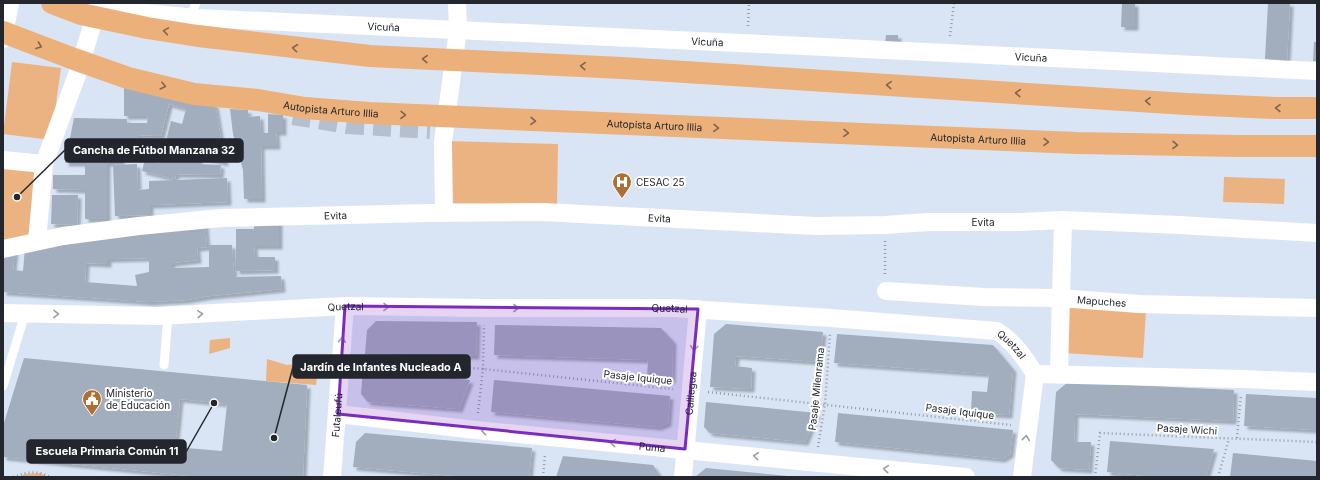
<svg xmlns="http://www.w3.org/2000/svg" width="1320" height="480" viewBox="0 0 1320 480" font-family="Inter,sans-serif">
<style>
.green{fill:#ebb382}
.building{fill:#a2adbd;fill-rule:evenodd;filter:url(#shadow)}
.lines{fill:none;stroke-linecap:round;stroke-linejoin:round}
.street-tunnel{stroke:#b5bfcd;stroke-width:18;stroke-dasharray:18 9;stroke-linecap:butt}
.path{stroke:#929ba7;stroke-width:2.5;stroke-dasharray:1 3;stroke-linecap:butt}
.lane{stroke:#fff;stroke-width:9}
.street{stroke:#fff;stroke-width:18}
.highway{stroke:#ecb07a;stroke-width:22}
.oneway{stroke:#7d6550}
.oneway2{stroke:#9c9ea0}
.marked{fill:#7b2cbf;fill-opacity:0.2;stroke:#7b2cbf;stroke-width:3;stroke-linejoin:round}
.labels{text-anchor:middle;stroke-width:4;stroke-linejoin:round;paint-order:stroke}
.street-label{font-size:10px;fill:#23272d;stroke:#fff}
.poi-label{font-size:10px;fill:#23272d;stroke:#fff;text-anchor:start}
.leader{fill:none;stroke:#23272d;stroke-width:1.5}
.callout-dot{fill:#23272d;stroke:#fff;stroke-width:1.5}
.callout{fill:#23272d;stroke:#23272d;stroke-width:1.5}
.callout-label{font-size:11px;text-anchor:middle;font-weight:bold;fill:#fff}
</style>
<defs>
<filter id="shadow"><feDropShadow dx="3.5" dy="3.5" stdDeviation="1" flood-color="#0004"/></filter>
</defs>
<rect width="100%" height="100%" fill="#d9e5f5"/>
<!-- green -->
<path class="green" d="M12,62L61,68L51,140L3,134Z
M447,141L558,144L557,205L445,203Z
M3,163L41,166L34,238L3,246Z
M1224,177L1285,179L1284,204L1223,202Z
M1066,306L1146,311L1143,358L1063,353Z
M230,338V348L209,354L210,340Z
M267,359L287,365L319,361L316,385L266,381Z
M40,473L48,477H17L25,474Z"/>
<!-- building -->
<path class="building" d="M1122,3H1135V27H1121Z
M1268,3H1290L1287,60L1265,59Z
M886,35H898V45H885Z
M1314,42H1317V61H1313Z
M124,81L215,104L225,163L199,156L198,164L221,165L220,175L176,174L175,179L142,171L145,159L160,163L163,153L145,154L148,141H166L171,121L182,124L186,109L169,104L161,136L139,135L138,156L121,155V163H107V219H85V190L53,189V175H85V163H65L74,118L127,119V123H147L148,116H124Z
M230,109L248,110V117L260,116L261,133H268V114L283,115V132H276L277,146H261L262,199H244L243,170L233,134Z
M137,164L138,190L149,189V181L227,178L228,202L150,205V215L115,216L113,165Z
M52,195H78L77,225L51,224Z
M254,221H279V246H254L255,257H275V270L236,271V229H254Z
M205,223L207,247L197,248L198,260L172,263V268L209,267V245H232L234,277L281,276L282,289L210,296L186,300L150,302L3,292V252L15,249L13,270L23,271L25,247ZM149,258V272L135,275L137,286L85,282L86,263L108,264V259Z
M376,321L477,322L476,356L365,354L367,330Z
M726,324L823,332L820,362L736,356L735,366L752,368L751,389L710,387L714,334Z
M495,325L661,328L673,341L672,380L647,377L648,360L494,355Z
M837,334L993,345L1013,369L1009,415L971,413L972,391L987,392L989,374L834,363Z
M24,358L307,385L303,477H200L3,457V426ZM180,399L227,404L222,451L175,447Z
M363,369L470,380L459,409L368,402L361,394Z
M494,380L670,396L668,423L658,427L491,412Z
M1068,382L1234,390L1233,421L1075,414L1074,442H1091L1089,470L1059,468L1051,460L1056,392Z
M1246,394L1317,398V430L1244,426Z
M706,402L817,413L805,442L710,433L704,427Z
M838,413L1013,430L1010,454L1002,459L835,442Z
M365,433L532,448L529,477H467L353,467L356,442Z
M1110,441L1214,449L1206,477H1155L1107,472Z
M1233,453L1317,461V477H1230Z
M563,456L653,465L659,474V477H556Z
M706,468L788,476V477H695Z"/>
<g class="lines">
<!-- street-tunnel -->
<path class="street-tunnel" d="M293,116L347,125L430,130"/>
<!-- path -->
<path class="path" d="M748,26L749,3
M950,36L954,3
M885,241V274
M358,358L483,369L673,389
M708,392L1011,425
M478,413L483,369L484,325
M1237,438L1241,395
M818,447L825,404L830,334
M13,477C28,472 36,470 50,477
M543,477L545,454
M1095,477L1100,433L1317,442
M1218,477L1229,439"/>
<!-- lane -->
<path class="lane" d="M190,18L196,3
M164,365L168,315
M3,386L25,314"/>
<!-- street -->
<g class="street">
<path d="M3,39L10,3"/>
<path d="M3,160L44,164"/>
<path d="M444,213L443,142L458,30L457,3"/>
<path id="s1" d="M37,241L44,164L77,75L98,6L145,13L197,18L783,45L1317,71"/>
<path id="s2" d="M3,249L63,236L139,226L221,218L429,213L543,212L815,226L885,225L928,222H1019L1063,220L1179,225L1317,233"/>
<path id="s3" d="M886,291L984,297L1060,298L1139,304L1317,308"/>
<path id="s4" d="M3,313L158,316L345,306L484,308H673L831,318L997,331C1014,342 1024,357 1035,374L1242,379L1317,382"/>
<path d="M1059,374L1063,220"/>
<path id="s5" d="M338,414L476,430L966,477"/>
<path id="s6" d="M332,477L345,306"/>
<path id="s7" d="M683,477L698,309"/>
<path d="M1022,477L1035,374"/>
</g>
<!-- highway -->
<g class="highway">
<path d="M52,3L81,14L147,28L198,36L370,56L622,68L1186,104L1275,108H1317"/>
<path id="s8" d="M3,32L74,59L128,78L194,94L258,100L305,108L369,113L1077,143L1239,146H1317"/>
</g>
</g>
<!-- one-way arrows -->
<defs><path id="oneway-chevron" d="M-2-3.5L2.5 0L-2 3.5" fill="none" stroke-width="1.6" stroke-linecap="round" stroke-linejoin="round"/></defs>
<g class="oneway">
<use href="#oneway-chevron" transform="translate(166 31) rotate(-171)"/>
<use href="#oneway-chevron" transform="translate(39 46) rotate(20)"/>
<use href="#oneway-chevron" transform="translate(295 48) rotate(-173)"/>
<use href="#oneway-chevron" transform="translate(425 59) rotate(-177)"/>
<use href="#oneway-chevron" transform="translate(583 66) rotate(-177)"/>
<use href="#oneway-chevron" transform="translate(889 85) rotate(-176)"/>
<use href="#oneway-chevron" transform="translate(163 86) rotate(14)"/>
<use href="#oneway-chevron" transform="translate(1018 93) rotate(-176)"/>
<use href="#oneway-chevron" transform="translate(1148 101) rotate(-176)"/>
<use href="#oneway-chevron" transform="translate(1278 108) rotate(-179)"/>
<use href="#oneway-chevron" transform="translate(403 115) rotate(2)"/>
<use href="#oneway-chevron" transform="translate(533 121) rotate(2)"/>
<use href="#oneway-chevron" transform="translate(716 128) rotate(2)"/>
<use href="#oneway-chevron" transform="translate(846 133) rotate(2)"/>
<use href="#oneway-chevron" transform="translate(1046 142) rotate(2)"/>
<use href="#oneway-chevron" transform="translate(1175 145) rotate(1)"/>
</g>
<g class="oneway2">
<use href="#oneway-chevron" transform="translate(386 307) rotate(1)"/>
<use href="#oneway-chevron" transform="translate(516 308)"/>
<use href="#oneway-chevron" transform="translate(56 314) rotate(1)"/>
<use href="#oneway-chevron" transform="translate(200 314) rotate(-3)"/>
<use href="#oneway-chevron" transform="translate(342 340) rotate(-86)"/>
<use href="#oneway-chevron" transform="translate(694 348) rotate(96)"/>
<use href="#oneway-chevron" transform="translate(484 431) rotate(-174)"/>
<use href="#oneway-chevron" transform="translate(1026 438) rotate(-84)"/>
<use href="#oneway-chevron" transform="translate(613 443) rotate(-175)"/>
<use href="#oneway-chevron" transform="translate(756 456) rotate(-174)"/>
<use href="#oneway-chevron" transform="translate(886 469) rotate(-175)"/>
</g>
<!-- marked area -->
<path class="marked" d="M345,306L698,309L685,449L338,414Z"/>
<!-- icons -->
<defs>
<symbol id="hospital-pin" viewBox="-11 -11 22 30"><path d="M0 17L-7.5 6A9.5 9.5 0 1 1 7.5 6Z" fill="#ad7034" stroke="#fff"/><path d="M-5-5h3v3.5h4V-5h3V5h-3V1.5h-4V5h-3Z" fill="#fff"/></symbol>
<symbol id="civic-pin" viewBox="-11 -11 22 30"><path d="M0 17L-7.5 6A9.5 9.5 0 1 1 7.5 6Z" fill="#ad7034" stroke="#fff"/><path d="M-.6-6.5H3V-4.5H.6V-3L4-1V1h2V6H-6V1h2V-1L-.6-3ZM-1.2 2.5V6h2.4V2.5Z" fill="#fff"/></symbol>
</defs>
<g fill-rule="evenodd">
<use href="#hospital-pin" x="611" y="171" width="22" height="30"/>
<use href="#civic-pin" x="81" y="388" width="22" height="30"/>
</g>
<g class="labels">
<!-- street labels -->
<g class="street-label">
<text dy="4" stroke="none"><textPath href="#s1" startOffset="531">Vicuña</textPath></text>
<text dy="4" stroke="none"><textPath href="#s1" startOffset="855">Vicuña</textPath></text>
<text dy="4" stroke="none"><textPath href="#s1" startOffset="1179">Vicuña</textPath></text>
<text dy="4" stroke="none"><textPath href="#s8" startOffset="339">Autopista Arturo Illia</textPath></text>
<text dy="4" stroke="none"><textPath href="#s8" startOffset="663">Autopista Arturo Illia</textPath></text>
<text dy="4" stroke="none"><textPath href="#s8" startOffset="987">Autopista Arturo Illia</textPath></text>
<text dy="4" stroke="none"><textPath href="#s2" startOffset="335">Evita</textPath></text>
<text dy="4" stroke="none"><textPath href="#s2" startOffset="659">Evita</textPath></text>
<text dy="4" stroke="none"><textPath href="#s2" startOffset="983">Evita</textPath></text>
<text dy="4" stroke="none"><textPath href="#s3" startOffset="216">Mapuches</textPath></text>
<text dy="4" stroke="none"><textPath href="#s4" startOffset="343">Quetzal</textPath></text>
<text dy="4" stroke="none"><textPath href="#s4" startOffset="667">Quetzal</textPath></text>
<text dy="4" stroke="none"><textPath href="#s4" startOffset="1015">Quetzal</textPath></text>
<text transform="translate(638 377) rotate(6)" y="4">Pasaje Iquique</text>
<text transform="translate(816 389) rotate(-84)" y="4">Pasaje Milenrama</text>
<text dy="4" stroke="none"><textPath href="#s7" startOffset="84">Calilegua</textPath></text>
<text transform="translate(960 411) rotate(7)" y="4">Pasaje Iquique</text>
<text dy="4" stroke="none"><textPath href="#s6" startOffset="62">Futaleufú</textPath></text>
<text transform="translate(1187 429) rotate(3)" y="4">Pasaje Wichi</text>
<text dy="4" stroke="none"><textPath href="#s5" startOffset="316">Puma</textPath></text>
</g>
<!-- poi labels -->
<g class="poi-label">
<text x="636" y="186">CESAC 25</text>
<text x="106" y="397">Ministerio<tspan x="106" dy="12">de Educación</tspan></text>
</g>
</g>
<!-- callouts -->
<path class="leader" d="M17 197L65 150M274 438L293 367M214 403L186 452"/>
<g class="callout-dot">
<circle cx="17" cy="197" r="4"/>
<circle cx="274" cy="438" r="4"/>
<circle cx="214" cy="403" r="4"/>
</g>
<g class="callout">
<rect x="65" y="139" width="178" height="23" rx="4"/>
<rect x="293" y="355" width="177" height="23" rx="4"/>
<rect x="27" y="440" width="159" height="23" rx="4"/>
</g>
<g class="callout-label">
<text x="154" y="154">Cancha de Fútbol Manzana 32</text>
<text x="381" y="371">Jardín de Infantes Nucleado A</text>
<text x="107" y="455">Escuela Primaria Común 11</text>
</g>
<!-- border -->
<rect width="1320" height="480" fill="none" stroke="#23272d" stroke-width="8"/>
</svg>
